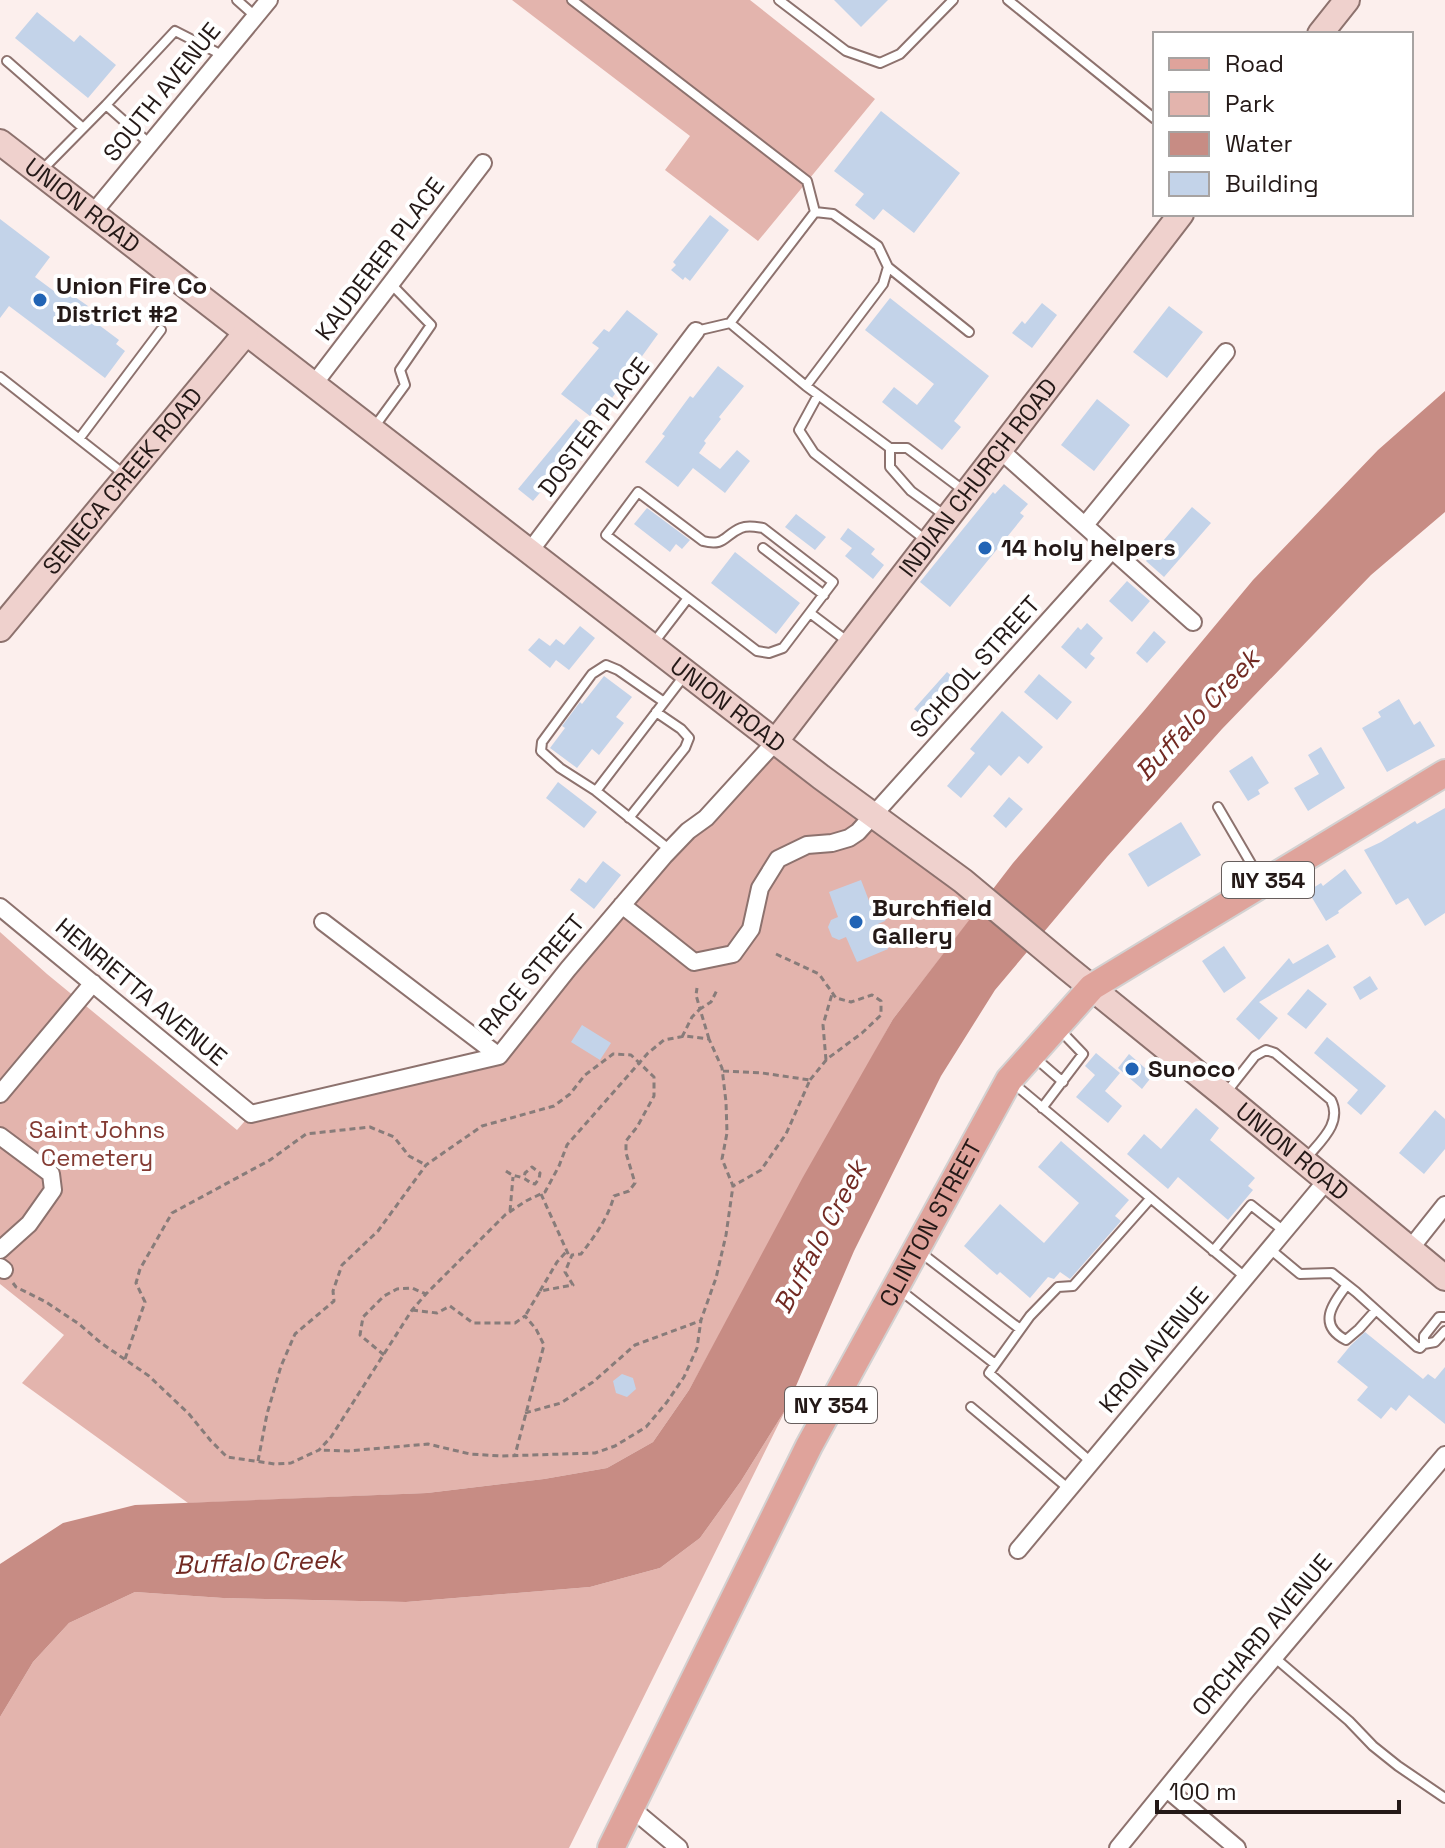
<svg xmlns="http://www.w3.org/2000/svg" width="1445" height="1848" viewBox="0 0 1445 1848" font-family="'Space Grotesk',sans-serif">
<style>
.green{fill:#e3b4ad}
.water{fill:#c78c84}
.building{fill:#c3d3e9}
.lines{fill:none;stroke-linecap:round;stroke-linejoin:round}
.lane-casing{stroke:#8d726e;stroke-width:12}
.street-casing{stroke:#8d726e;stroke-width:20}
.secondary-casing{stroke:#8d726e;stroke-width:28}
.primary-casing{stroke:#d3d1d1;stroke-width:30}
.path{stroke:#887c7a;stroke-width:3;stroke-dasharray:6 4;stroke-linecap:butt}
.lane{stroke:#fff;stroke-width:8}
.street{stroke:#fff;stroke-width:16}
.secondary{stroke:#efd1cd;stroke-width:24}
.primary{stroke:#dfa39b;stroke-width:26}
.poi-dot{fill:#2264b5;stroke:#fff;stroke-width:3}
.labels{text-anchor:middle;stroke-width:8;stroke-linejoin:round;paint-order:stroke}
.shield{fill:#fff;stroke:#665e5d;stroke-width:2}
.shield-label{font-size:22px;font-weight:bold;fill:#241917}
.street-label{font-size:24px;fill:#241917;stroke:#fff}
.poi-label{font-size:24px;font-weight:bold;fill:#241917;stroke:#fff;text-anchor:start}
.park-label{font-size:24px;fill:#833a32;stroke:#fff}
.water-label{font-size:26px;font-style:italic;fill:#722a23;stroke:#fff}
</style>
<rect width="100%" height="100%" fill="#fcefed"/>
<!-- green -->
<path class="green" d="M512,0H750L875,99L758,241L665,170L690,136Z
M776,741L983,903L893,1019L689,1390L653,1442L607,1468L544,1479L427,1493L188,1503L22,1383L64,1335L0,1284V932L47,974L237,1130L251,1114L499,1056Z
M787,1407L569,1848H0V1717L33,1662L69,1623L135,1592L223,1598L406,1602L590,1587L660,1568L700,1538L741,1481Z"/>
<!-- water -->
<path class="water" d="M1445,391V512L1371,575L1222,729L1107,857L995,990L941,1076L854,1251L787,1407L741,1481L700,1538L660,1568L590,1587L406,1602L223,1598L135,1592L69,1623L33,1662L0,1717V1564L63,1523L135,1505L427,1493L544,1479L607,1468L653,1442L689,1390L803,1177L893,1019L1013,863L1143,712L1253,580L1378,450Z"/>
<!-- building -->
<path class="building" d="M834,0H888L861,27Z
M37,12L74,42L80,35L116,65L88,98L15,38Z
M881,111L960,173L914,233L883,209L874,220L855,205L864,194L834,171Z
M710,215L729,230L690,281L685,277L683,280L671,270L676,265L673,262Z
M0,219L50,257L35,277L58,294L62,288L88,306L83,313L119,340L116,344L125,351L105,378L9,306L0,318Z
M890,298L989,376L954,421L961,427L942,450L882,402L894,387L917,405L934,384L865,330Z
M1042,303L1057,315L1032,348L1012,333L1022,321L1025,324Z
M1169,306L1203,332L1167,378L1133,352Z
M627,310L658,334L612,398L606,394L590,416L561,394L599,348L592,343L604,329L609,332Z
M718,366L744,386L719,417L721,419L704,441L706,443L699,453L720,469L737,450L750,461L725,493L693,468L678,487L645,462L665,436L662,434L690,396L693,398Z
M1097,399L1130,425L1094,471L1061,445Z
M576,419L591,432L533,501L518,489Z
M1004,484L1028,504L1020,513L1024,516L950,607L920,582L993,492L995,494Z
M1192,507L1211,523L1164,577L1146,561Z
M647,508L690,540L682,549L676,544L670,552L634,524Z
M796,514L826,537L815,550L785,527Z
M848,528L875,549L871,554L884,565L873,579L845,556L852,548L840,539Z
M735,552L800,603L776,634L711,583Z
M1127,581L1150,601L1132,622L1109,601Z
M1087,623L1103,638L1090,654L1095,658L1086,669L1061,647L1078,627L1081,630Z
M580,626L595,638L569,670L556,660L550,668L528,650L539,638L550,646L556,639L564,645Z
M1154,631L1166,642L1147,663L1136,653Z
M947,672L966,688L933,725L914,709Z
M1039,674L1072,702L1057,720L1024,692Z
M604,676L632,697L616,717L624,723L599,755L592,749L577,768L550,748L565,728L562,726L580,702L582,704Z
M1399,699L1414,725L1420,721L1435,746L1387,772L1362,728L1381,717L1378,712Z
M1002,711L1043,747L1028,764L1019,756L1001,776L989,765L961,798L947,786L975,753L970,749Z
M1321,747L1345,788L1308,811L1294,788L1319,774L1308,755Z
M1252,756L1269,783L1258,790L1260,794L1248,801L1229,771Z
M558,782L597,812L584,828L546,798Z
M1009,797L1023,809L1006,828L993,816Z
M1445,808V913L1425,926L1408,898L1396,905L1364,850L1381,842L1415,821L1417,824Z
M1181,822L1201,855L1148,887L1128,854Z
M603,861L621,875L594,909L570,890L579,878L586,883Z
M1345,869L1362,893L1338,911L1339,913L1326,921L1308,891L1321,883L1323,886Z
M861,880L871,906L878,903L884,906L888,915L885,921L878,924L888,949L857,962L846,937L839,940L832,937L828,927L831,920L838,917L829,892Z
M1328,944L1336,957L1259,1002L1278,1018L1259,1040L1236,1019L1289,958L1293,964Z
M1224,946L1246,978L1224,993L1202,961Z
M1370,976L1378,989L1360,1000L1353,987Z
M1308,989L1327,1004L1306,1029L1287,1014Z
M582,1025L611,1043L600,1060L571,1042Z
M1327,1037L1386,1086L1361,1115L1347,1103L1358,1090L1314,1053Z
M1096,1053L1120,1073L1105,1091L1122,1106L1108,1123L1076,1097L1095,1075L1085,1066Z
M1129,1054L1153,1075L1142,1089L1118,1068Z
M1196,1108L1219,1128L1210,1140L1255,1178L1248,1186L1253,1190L1228,1220L1178,1177L1168,1189L1127,1154L1144,1134L1161,1149Z
M1435,1110L1445,1119V1149L1424,1174L1399,1153Z
M1061,1141L1129,1200L1115,1216L1121,1221L1070,1279L1060,1272L1054,1279L1048,1277L1030,1298L1000,1272L997,1275L964,1246L1000,1204L1044,1243L1079,1203L1038,1167Z
M1365,1332L1423,1379L1428,1374L1435,1379L1445,1367V1424L1409,1395L1396,1411L1391,1407L1381,1419L1357,1400L1368,1387L1337,1362L1351,1345Z
M622,1374L633,1378L636,1389L627,1397L616,1393L613,1381Z"/>
<g class="lines">
<defs>
<path id="lane" d="M237,0L255,16
M572,0L807,181L815,212
M779,0L846,51L880,63L900,54L953,0
M1008,0L1155,119
M7,61L83,128
M106,105L150,144
M42,170L106,105L175,31L222,55
M696,331L730,323
M0,377L125,475
M806,386L883,284L888,267
M818,395L799,430L814,453L927,541
M375,426L405,385L400,370L431,325L391,284
M79,439L161,330
M890,448V467L911,491L947,517
M963,490L907,448H890L806,386L730,323L815,212L833,214L878,246L888,267L969,332
M638,492L703,541C725,547 724,535 741,528C748,525 756,527 763,528L833,582L783,648L769,653L757,651L606,535Z
M763,548L824,595
M810,613L847,641
M652,645L688,598
M596,791L560,768L541,751L542,742L592,674L606,665L618,670L664,702
M1218,807L1260,879
M629,818L685,748L689,738L681,729L656,712
M670,850L596,791L684,676
M1033,1056L1063,1082
M1013,1083L1245,1277
M1225,1094L1255,1056L1266,1050L1275,1053L1331,1100C1343,1124 1319,1142 1305,1160
M1042,1108L1083,1054L1060,1030
M1270,1249L1300,1274L1332,1273L1356,1292L1417,1347L1420,1348L1424,1344L1435,1342L1445,1331
M1213,1251L1251,1205L1284,1231
M920,1252L1020,1329
M1347,1285C1332,1304 1317,1325 1346,1340L1359,1329L1376,1310
M900,1290L995,1364
M1424,1344V1336L1439,1317H1445
M971,1407L1069,1489
M1091,1462L989,1373L1030,1316L1058,1287L1073,1286L1150,1199
M1274,1657L1349,1721L1373,1746L1398,1766L1445,1798"/>
<path id="street" d="M93,213L269,0
M314,384L483,163
M1000,450L1193,622
M1085,525L1226,352
M530,551L696,331
M622,905L694,962L733,954L751,929L760,888L778,859L807,845L832,843L849,838L858,832L1112,550
M0,907L251,1114L499,1056L568,969L664,856L688,831L706,818L776,741
M323,922L499,1056
M0,1094L93,983
M0,1136L51,1174L53,1190L29,1224L0,1250
M1410,1249L1445,1205
M0,1267L4,1270
M1018,1550L1327,1180
M1167,1789L1237,1848
M631,1808L679,1848
M1118,1848L1244,1693L1445,1455"/>
<g id="secondary">
<path d="M1320,34L1347,0"/>
<path id="s1" d="M0,142L821,777L963,881L1066,967L1224,1095L1445,1278"/>
<path id="s2" d="M0,629L246,333"/>
<path id="s3" d="M776,741L1181,214"/>
</g>
<g id="primary">
<path id="s4" d="M611,1848L809,1446L1009,1080L1092,987L1445,773"/>
</g>
</defs>
<!-- lane casing -->
<use href="#lane" class="lane-casing"/>
<!-- street casing -->
<use href="#street" class="street-casing"/>
<!-- secondary casing -->
<use href="#secondary" class="secondary-casing"/>
<!-- primary casing -->
<use href="#primary" class="primary-casing"/>
<!-- path -->
<path class="path" d="M776,954L819,974L836,998L851,1002L872,995L881,1001V1015L862,1033L827,1059L810,1080
M682,1037L692,1017L700,1009L696,995L697,988
M709,1039L700,1009L711,1002L718,988
M826,1060L823,1025L832,994
M723,1071L762,1073L810,1080L786,1134L761,1170L733,1186
M506,1171C514,1177 515,1175 523,1178C528,1180 529,1183 535,1184L539,1179L540,1173L532,1167L525,1173L524,1178
M541,1194L570,1258
M510,1211L513,1177
M13,1283L16,1287L46,1302L79,1324L101,1343L149,1376L189,1414L211,1441L227,1457L275,1464L291,1463L319,1450L331,1437L412,1310L426,1294L505,1215L526,1201L545,1192L559,1166L567,1145L648,1053L664,1040L685,1036L709,1039L722,1068L726,1102L727,1133L722,1159L733,1186L726,1235L716,1278L701,1320L697,1348L684,1377L667,1402L646,1427L615,1446L595,1453L501,1456L470,1454L428,1444L348,1451L319,1450
M540,1291L557,1262L567,1251
M412,1310L437,1313L450,1306L473,1323H515L525,1316L536,1329L544,1345L515,1455
M384,1355L360,1335L363,1317L384,1296L397,1289L412,1288L426,1294
M125,1359L145,1302L136,1283L140,1269L172,1213L270,1160L306,1134L370,1127L394,1137L409,1156L424,1164
M525,1413L561,1403L593,1382L635,1345L700,1321
M258,1461L267,1414L281,1366L295,1334L334,1301L333,1291L342,1265L378,1231L426,1165L482,1126L554,1106L570,1094L585,1075L613,1054L631,1055L654,1077V1096L637,1127L626,1141V1153L635,1183L629,1191L614,1196C608,1218 595,1236 581,1254L572,1255L565,1272L573,1285L540,1291L525,1316"/>
<!-- lane -->
<use href="#lane" class="lane"/>
<!-- street -->
<use href="#street" class="street"/>
<!-- secondary -->
<use href="#secondary" class="secondary"/>
<!-- primary -->
<use href="#primary" class="primary"/>
</g>
<!-- markers -->
<g class="poi-dot">
<circle cx="40" cy="300" r="8"/>
<circle cx="985" cy="548" r="8"/>
<circle cx="856" cy="922" r="8"/>
<circle cx="1132" cy="1069" r="8"/>
</g>
<g class="labels">
<!-- shield labels -->
<g class="shield">
<rect x="1222" y="862" width="92" height="36" rx="6"/>
<rect x="785" y="1387" width="92" height="36" rx="6"/>
</g>
<g class="shield-label">
<text x="1268" y="888">NY 354</text>
<text x="831" y="1413">NY 354</text>
</g>
<!-- street labels -->
<g class="street-label">
<text transform="translate(162 92) rotate(-51)" y="8">SOUTH AVENUE</text>
<text dy="8" stroke="none"><textPath href="#s1" startOffset="104">UNION ROAD</textPath></text>
<text transform="translate(380 259) rotate(-53)" y="8">KAUDERER PLACE</text>
<text transform="translate(594 427) rotate(-53)" y="8">DOSTER PLACE</text>
<text dy="8" stroke="none"><textPath href="#s3" startOffset="332">INDIAN CHURCH ROAD</textPath></text>
<text dy="8" stroke="none"><textPath href="#s2" startOffset="192">SENECA CREEK ROAD</textPath></text>
<text transform="translate(975 667) rotate(-48)" y="8">SCHOOL STREET</text>
<text dy="8" stroke="none"><textPath href="#s1" startOffset="920">UNION ROAD</textPath></text>
<text transform="translate(532 975) rotate(-50)" y="8">RACE STREET</text>
<text transform="translate(141 992) rotate(40)" y="8">HENRIETTA AVENUE</text>
<text dy="8" stroke="none"><textPath href="#s1" startOffset="1640">UNION ROAD</textPath></text>
<text dy="8" stroke="none"><textPath href="#s4" startOffset="702">CLINTON STREET</textPath></text>
<text transform="translate(1154 1350) rotate(-50)" y="8">KRON AVENUE</text>
<text transform="translate(1262 1635) rotate(-50)" y="8">ORCHARD AVENUE</text>
</g>
<!-- poi labels -->
<g class="poi-label">
<text x="56" y="294">Union Fire Co<tspan x="56" dy="28">District #2</tspan></text>
<text x="1001" y="556">14 holy helpers</text>
<text x="872" y="916">Burchfield<tspan x="872" dy="28">Gallery</tspan></text>
<text x="1148" y="1077">Sunoco</text>
</g>
<!-- park labels -->
<g class="park-label">
<text x="97" y="1138">Saint Johns<tspan x="97" dy="28">Cemetery</tspan></text>
</g>
<!-- water labels -->
<g class="water-label">
<text transform="translate(1197 715) rotate(-47)" y="9">Buffalo Creek</text>
<text transform="translate(820 1237) rotate(-62)" y="9">Buffalo Creek</text>
<text transform="translate(258 1562) rotate(-2)" y="9">Buffalo Creek</text>
</g>
</g>
<!-- legend -->
<rect x="1153" y="32" width="260" height="184" fill="#ffffff" stroke="#a7a3a2" stroke-width="2"/>
<rect x="1169" y="58" width="40" height="12" fill="#dfa39b" stroke="#a7a3a2" stroke-width="2"/>
<text x="1225" y="72" font-size="24" fill="#241917">Road</text>
<rect x="1169" y="92" width="40" height="24" fill="#e3b4ad" stroke="#a7a3a2" stroke-width="2"/>
<text x="1225" y="112" font-size="24" fill="#241917">Park</text>
<rect x="1169" y="132" width="40" height="24" fill="#c78c84" stroke="#a7a3a2" stroke-width="2"/>
<text x="1225" y="152" font-size="24" fill="#241917">Water</text>
<rect x="1169" y="172" width="40" height="24" fill="#c3d3e9" stroke="#a7a3a2" stroke-width="2"/>
<text x="1225" y="192" font-size="24" fill="#241917">Building</text>
<!-- scale -->
<path d="M1157 1800v12h242v-12" fill="none" stroke="#241917" stroke-width="4"/>
<text x="1169" y="1800" font-size="24" fill="#241917" stroke="#ffffff" stroke-width="6" paint-order="stroke">100 m</text>
</svg>
